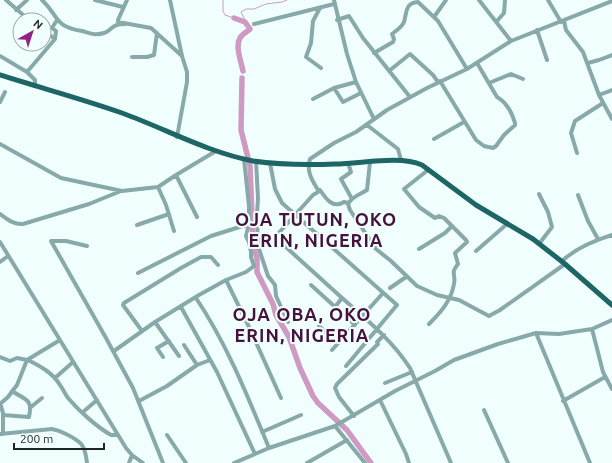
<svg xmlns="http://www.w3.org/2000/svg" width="612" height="463" viewBox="0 0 612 463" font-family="Ubuntu,sans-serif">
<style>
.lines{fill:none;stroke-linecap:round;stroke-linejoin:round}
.stream{stroke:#ce9ac2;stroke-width:1}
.river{stroke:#ce9ac2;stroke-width:5.5}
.minor{stroke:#88a9a9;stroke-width:4}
.major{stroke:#1e6666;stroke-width:5}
.labels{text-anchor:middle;stroke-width:4;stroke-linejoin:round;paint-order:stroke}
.district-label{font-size:18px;font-weight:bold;letter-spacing:1px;fill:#47113e;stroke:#f0fffe}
</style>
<rect width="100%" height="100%" fill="#f0fffe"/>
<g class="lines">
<!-- stream -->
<path class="stream" d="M223,0V11L225,15L234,18
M247,24L241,12L246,9H254L266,4L282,2L287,0"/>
<!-- river -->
<path class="river" d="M234,18L245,22L250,29C247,32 242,34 240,38C235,46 241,61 243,71
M242,78L241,130L250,166L253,240L252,243L257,258V272L273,304L276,315L289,337L300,368L313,396L318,403L347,430L371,463"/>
<!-- minor -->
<path class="minor" d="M6,0L29,20
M42,0C60,17 53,26 82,31C90,33 95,36 104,33C109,32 112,26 117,25C119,24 123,24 126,24
M95,0L123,7
M127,0L118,20V22L151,28L182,56
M170,0L182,56L187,72V82L177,137
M334,0L347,54L356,82L374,119
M479,0L511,41
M548,0L561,22
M320,8L313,21L311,43L306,57L321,68
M16,10L27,0
M434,17L446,0
M337,20L349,16L363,38L410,97
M497,21L504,13L505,0
M564,21L566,30L583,52L599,95L612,119
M254,24L334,4
M537,30L547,60
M44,31L55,39
M374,53L393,42L394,39L392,34C396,31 402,27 404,22C407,12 405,3 418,2L438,21L467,69
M0,56L27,72L35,80V86
M132,57H147L154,55L157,33
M588,63L599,60L612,55
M389,71L410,54L433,75L438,82
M27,72L55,39L56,31L52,28L57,20
M440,81L476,140L484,146L493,148L496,146L504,135L515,125V123C512,113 506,102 497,97L477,63
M489,83L511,74L523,79
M334,88L343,102L361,93
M599,95L612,90
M313,99L334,88L356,82
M0,102L5,92
M367,125L398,149L401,160
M434,139L464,122
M0,144L61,178L122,191L158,187L176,175L216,151
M577,153L571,133L575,121L603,103
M256,161L258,198L257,215L258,246L268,276L275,285L276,296L288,322
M370,162L367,190C361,194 352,196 348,204L350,210L376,249L391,261L417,286L437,295L459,300L489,316L500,310L565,264
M270,163L275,189L282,203L397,305L346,366
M348,163L351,172L341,179L352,199
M428,170L404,189L419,207L435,218L439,216L444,218L466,240L467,242L455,253L458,264C450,274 456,273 454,284C451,301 441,312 429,324
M176,175L197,217
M158,187L166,205L174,231
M318,190H320C326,199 333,209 344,202L348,203
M578,195L588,221L598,239
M0,214C7,219 14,225 23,224L89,204L121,191
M137,225L169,214
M0,242L126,448L132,455L143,463
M539,244L552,227L548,212L539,194
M87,246L66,241H51L106,338L133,388L163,463
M419,249L445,233L452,226
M476,251L507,224
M562,261C576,248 593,241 612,235V236
M0,262L8,256
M138,273L211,236L249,224
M226,280L250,329L281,398
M311,285L355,325
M390,288L406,277
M196,298C227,344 248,397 269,448
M181,307L217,372L255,454
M335,307L342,298
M155,322L179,356
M319,326L338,343
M592,329L603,372L612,389
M142,331L123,305L124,303L181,268L201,257H211L218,265
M536,333L590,463
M184,345L197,365
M332,350L383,293
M114,351L155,322L199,295L226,280L246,272L254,266L251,257V252L249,242L246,236L249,224V206L244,159
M0,357L10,361L17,358L27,360
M163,357L157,348L169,341
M28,360C40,366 53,373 60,385C63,389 65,394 68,398C79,411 97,427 111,435H118
M55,378L73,362
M385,383L412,372
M380,400L406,454L409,463
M139,401L167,386L197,365L210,360
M563,401L605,377
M0,403L3,413V434
M0,404L8,397L17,385L27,360L60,340
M31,407L42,398
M484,410L508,463
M83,412L97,400
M3,415L29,417C33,398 25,400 12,391
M354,416L339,397L335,388L337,384L378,344L377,342L384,335
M335,426L365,463
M262,432L301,415
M0,434L52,429C57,430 62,432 66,434C82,442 85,445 87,463
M167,435L186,463
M129,463L132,455
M234,463L269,448L335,426L395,391L435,371L454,360L498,344L536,333L559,334L592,329L612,320
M307,463L347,440
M451,463L410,368C391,339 367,320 341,297C320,278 298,258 277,239L276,236L313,195L318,192V190C312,180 306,171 310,159L334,143L356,132L387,110L427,88L467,69L511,41L612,1"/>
<!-- major -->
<path class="major" d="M0,75C41,88 82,99 122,113C166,129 207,152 253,161C280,165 308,165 335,164C361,164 399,155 422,165L476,205L533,239L565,264L612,305"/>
</g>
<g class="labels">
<!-- district labels -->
<g class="district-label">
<text x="316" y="226">OJA TUTUN, OKO<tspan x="316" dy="21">ERIN, NIGERIA</tspan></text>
<text x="302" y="321">OJA OBA, OKO<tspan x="302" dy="21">ERIN, NIGERIA</tspan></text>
</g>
</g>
<!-- north arrow -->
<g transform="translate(32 32) rotate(39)"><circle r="19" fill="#f0fffe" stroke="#9ca7a7"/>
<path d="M0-3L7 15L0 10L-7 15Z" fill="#932181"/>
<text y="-6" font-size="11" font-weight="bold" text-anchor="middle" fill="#1f2424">N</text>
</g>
<!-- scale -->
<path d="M14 443v6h90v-6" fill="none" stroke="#1f2424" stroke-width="2"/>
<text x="20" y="443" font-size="12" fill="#1f2424" stroke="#f0fffe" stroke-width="3" paint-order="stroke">200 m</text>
</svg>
